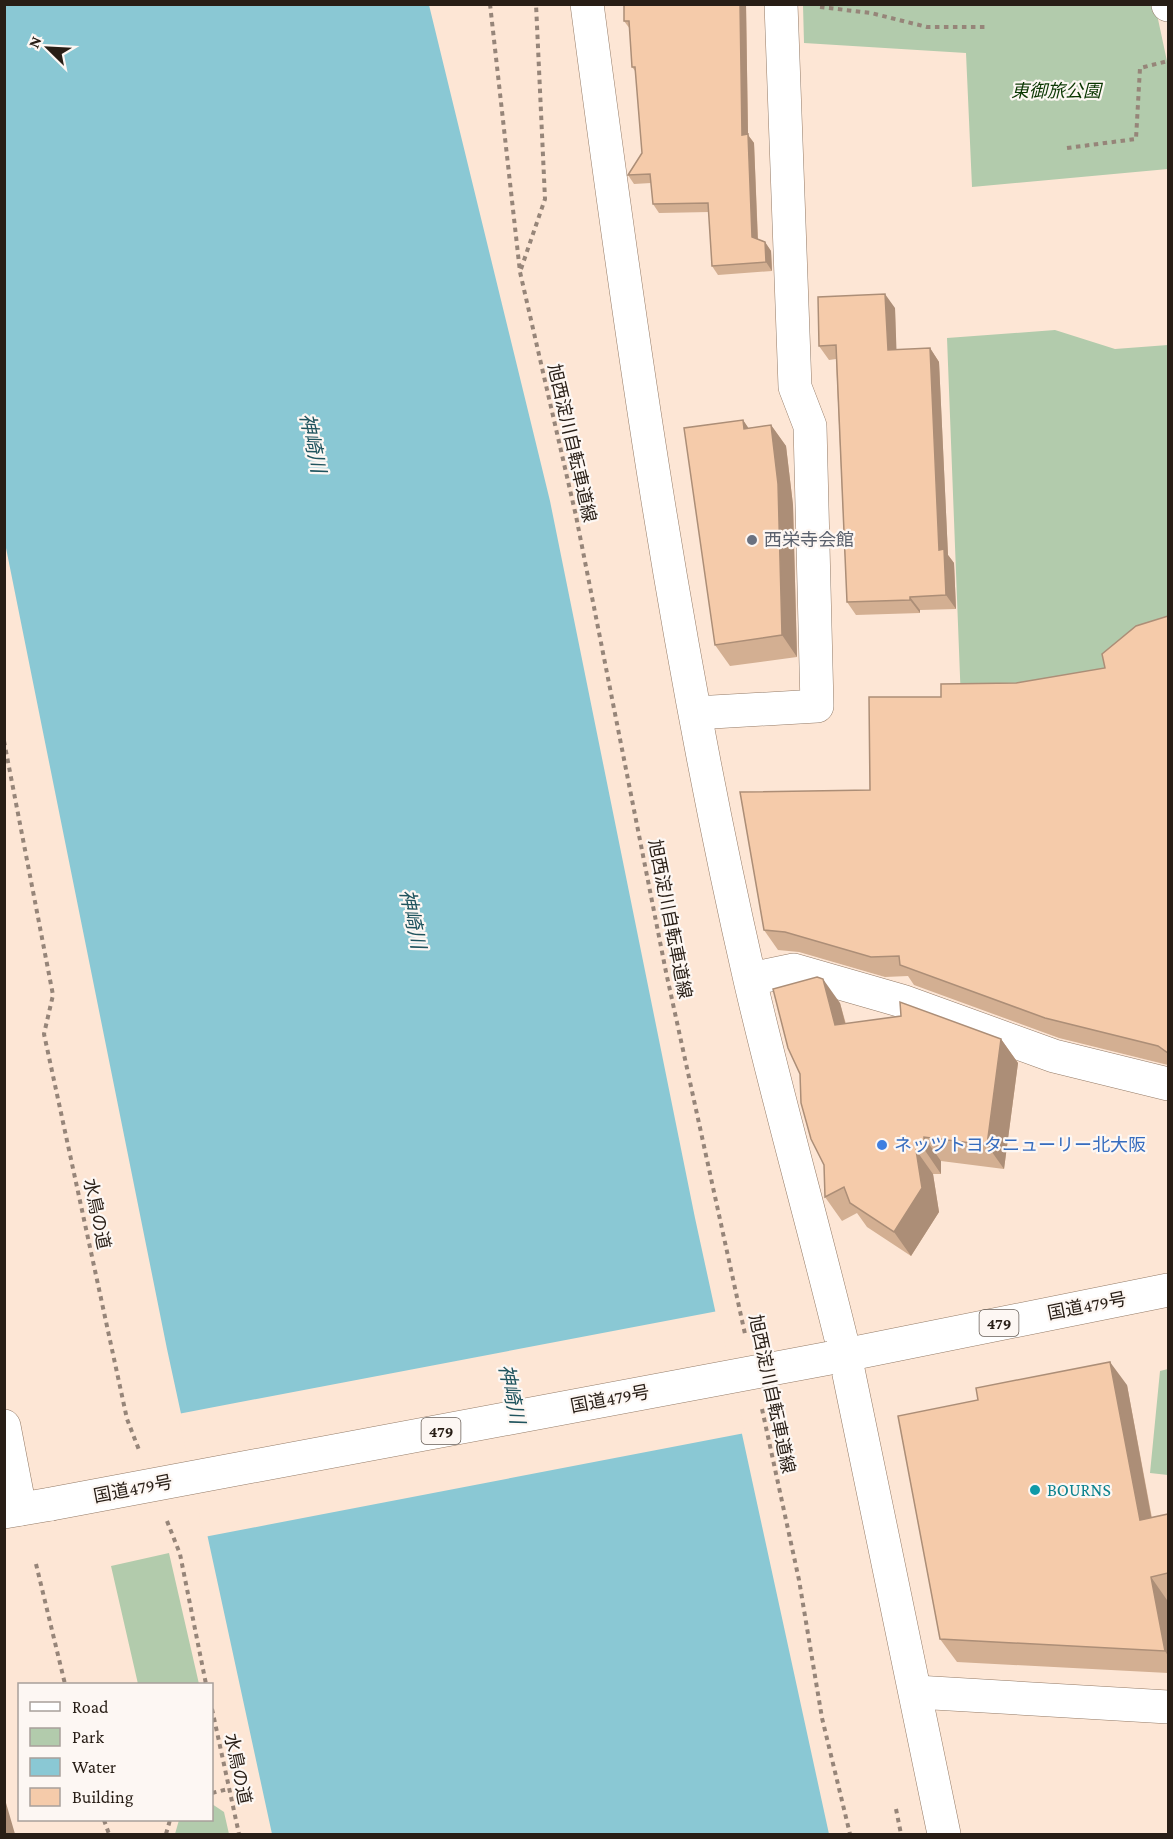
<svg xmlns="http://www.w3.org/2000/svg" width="1173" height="1839" viewBox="0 0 1173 1839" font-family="'Crimson Pro','Noto Sans JP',serif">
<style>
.green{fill:#b2cbac}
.water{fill:#8ac8d4}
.pier{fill:#fde6d5}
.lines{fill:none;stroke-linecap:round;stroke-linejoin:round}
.minor-casing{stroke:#947b67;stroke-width:34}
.tertiary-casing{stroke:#947b67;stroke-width:34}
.trunk-casing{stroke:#947b67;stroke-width:34}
.path{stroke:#968579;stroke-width:4;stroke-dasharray:4.5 4.5;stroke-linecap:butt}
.minor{stroke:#fff;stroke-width:33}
.tertiary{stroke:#fff;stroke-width:33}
.trunk{stroke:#fff;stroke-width:33}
.trunk-bridge-casing{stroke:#947b67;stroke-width:34;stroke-linecap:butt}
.trunk-bridge{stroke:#fff;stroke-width:33}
.wall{fill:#d3af92}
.shaded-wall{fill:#ac8e77}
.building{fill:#f5cbaa;stroke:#ac8e77;stroke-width:1.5}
.worship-dot{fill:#6b7280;stroke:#fdf7f3;stroke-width:2}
.shop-dot{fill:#3f7fe0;stroke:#fdf7f3;stroke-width:2}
.culture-dot{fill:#0f9aa8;stroke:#fdf7f3;stroke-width:2}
.labels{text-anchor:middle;stroke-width:4.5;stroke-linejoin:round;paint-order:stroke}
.shield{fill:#fdf7f3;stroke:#685f58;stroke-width:1.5}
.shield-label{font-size:16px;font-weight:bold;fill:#281e16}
.park-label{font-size:18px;font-style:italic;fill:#093600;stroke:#fdf7f3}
.street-label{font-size:18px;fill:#281e16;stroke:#fdf7f3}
.worship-label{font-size:18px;fill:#5b616d;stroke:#fdf7f3;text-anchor:start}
.shop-label{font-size:18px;fill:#366cbe;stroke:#fdf7f3;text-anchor:start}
.culture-label{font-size:18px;fill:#0d838f;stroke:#fdf7f3;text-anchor:start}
.water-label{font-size:20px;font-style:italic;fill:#20545e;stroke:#fdf7f3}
</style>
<rect width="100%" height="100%" fill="#fde6d5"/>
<!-- green -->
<path class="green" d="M803,5H1155L1168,66V169L972,187L966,53L804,43Z
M1055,330L1115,349L1168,345V633L1091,692L961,702L947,338Z
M1168,1369V1475L1150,1473L1160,1371Z
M169,1553L199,1684H138L111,1566Z
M212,1804L224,1812L229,1834H175L179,1820H212Z"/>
<!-- water -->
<path class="water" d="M4,5H429L550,501L695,1218L829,1834H272L167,1349L5,543Z"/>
<!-- pier -->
<path class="pier" d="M718,1311L745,1433L204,1537L178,1414Z"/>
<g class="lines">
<defs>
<path id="minor" d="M587,4C630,331 676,658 750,980C779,1105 815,1230 845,1355
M1168,4V5
M695,713L817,706L810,426L795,387L781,4
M750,979L794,970L902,1001L1054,1056L1168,1084
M4,1426L20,1509
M916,1692L1168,1707"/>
<path id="tertiary" d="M845,1355L944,1834"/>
<path id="trunk" d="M830,1358L1168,1290
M4,1512L51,1504"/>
</defs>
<!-- minor casing -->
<use href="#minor" class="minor-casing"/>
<!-- tertiary casing -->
<use href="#tertiary" class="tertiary-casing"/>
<!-- trunk casing -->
<use href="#trunk" class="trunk-casing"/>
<!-- path -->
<path class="path" d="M490,4L520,272L576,516L666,972L745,1334
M820,7L871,13L927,27H985
M1067,148L1136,139L1140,68L1168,61
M521,269L545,199L536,4
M4,741L53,995L44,1034L127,1419L139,1450
M762,1409L799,1580L822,1718L850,1834
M167,1521L180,1554L206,1684
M36,1564L65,1684
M212,1709L239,1834
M212,1793L228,1789
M896,1809L901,1834
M104,1820L109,1834
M166,1834L170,1820"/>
<!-- minor -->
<use href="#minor" class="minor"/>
<!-- tertiary -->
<use href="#tertiary" class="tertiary"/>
<!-- trunk -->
<use href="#trunk" class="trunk"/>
<defs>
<path id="trunk-bridge" d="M51,1504L830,1358"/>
</defs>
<!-- trunk-bridge casing -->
<use href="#trunk-bridge" class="trunk-bridge-casing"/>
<!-- trunk-bridge -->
<use href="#trunk-bridge" class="trunk-bridge"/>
</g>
<!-- wall -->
<path class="wall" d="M624,4H746L748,135L754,143L758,239L765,242L771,251L772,271L718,275L712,266L709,212L659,213L653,204L651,183L634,184L628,175L642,153L636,72L632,67L630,29L624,21Z
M895,308L896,350L930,348L939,362L948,555L954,563L956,609L920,610V613L856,615L847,602L836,359L829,360L819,346Z
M743,420L748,428L771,425L786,446L793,505L797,657L730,666L715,645Z
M1168,616V1065L1059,1038L914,985L908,976L885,977L799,952L778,950L764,930L941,697L1016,683L1105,668Z
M840,1003L846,1024L1001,1039L1018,1063L1004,1169L941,1161V1174H933L939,1212L911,1256L867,1227L857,1213L842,1221L825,1197L824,1165L800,1074Z
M1127,1385L1152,1518L1168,1514V1599L1167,1600L1168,1607V1673L957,1662L940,1639L978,1400Z"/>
<!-- shaded-wall -->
<path class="shaded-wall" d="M740,4H746L748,135L754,143L758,246L752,237L742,135Z
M765,242L771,251L772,271L766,262Z
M885,294L895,308L897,364L888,350Z
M930,348L939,362L948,555L954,563L956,609L946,595L939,550Z
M743,420L758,442L744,429Z
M771,425L786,446L793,505L797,657L782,635Z
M910,597L920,610V613L910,600Z
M823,979L840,1003L852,1050L835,1025Z
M1001,1039L1018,1063L1004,1169L987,1145Z
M924,1137L941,1161V1174L924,1149Z
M916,1150L933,1174L939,1212L911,1256L894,1232Z
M1110,1362L1127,1385L1156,1543L1140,1520Z
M1151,1577L1167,1600L1168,1607V1656L1165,1651Z
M4,1796L15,1834H6L4,1827Z"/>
<!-- building -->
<path class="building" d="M624,4H740L742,135L748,134L752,237L765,242L766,262L712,266L708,203L653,204L650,174L628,175L642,153L635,67H632L629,21H624Z
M885,294L888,350L930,348L939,550L944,549L946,595L910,597V600L847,602L836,345L819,346L818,297Z
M743,420L744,429L771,425L778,484L782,635L715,645L684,428Z
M1168,616V1053L1158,1046L1045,1018L900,965L899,956L871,957L785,932L764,930L740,792L870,790L869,697H941V684L1016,683L1105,668L1102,654L1136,626Z
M817,977L823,979L835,1025L901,1016L900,1002L1001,1039L987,1145L924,1137V1149L916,1150L922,1188L894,1232L850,1203L844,1187L825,1197L824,1165L811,1139L801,1103L800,1074L788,1048L773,989Z
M1110,1362L1140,1520L1168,1514V1573L1151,1577L1165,1651L940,1639L898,1416L978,1400L976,1388Z"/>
<!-- markers -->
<circle class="worship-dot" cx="752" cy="540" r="6"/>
<circle class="shop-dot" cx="882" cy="1145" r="6"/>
<circle class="culture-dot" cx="1035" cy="1490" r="6"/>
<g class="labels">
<!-- shield labels -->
<g class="shield">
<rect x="979.5" y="1310" width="39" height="26" rx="4.5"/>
<rect x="421.5" y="1418" width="39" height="26" rx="4.5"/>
</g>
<g class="shield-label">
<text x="999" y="1329">479</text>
<text x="441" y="1437">479</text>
</g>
<!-- park labels -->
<g class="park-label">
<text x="1056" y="97">東御旅公園</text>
</g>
<!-- street labels -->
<g class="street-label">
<text transform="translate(572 443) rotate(77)" y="6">旭西淀川自転車道線</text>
<text transform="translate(670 919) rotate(79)" y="6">旭西淀川自転車道線</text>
<text transform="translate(97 1214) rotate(78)" y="6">水鳥の道</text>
<text transform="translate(1087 1306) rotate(-11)" y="6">国道479号</text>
<text transform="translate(772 1394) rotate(78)" y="6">旭西淀川自転車道線</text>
<text transform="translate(610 1399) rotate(-11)" y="6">国道479号</text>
<text transform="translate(133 1489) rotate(-11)" y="6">国道479号</text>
<text transform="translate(238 1769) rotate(78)" y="6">水鳥の道</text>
</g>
<!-- worship labels -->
<g class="worship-label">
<text x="764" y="546">西栄寺会館</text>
</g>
<!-- shop labels -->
<g class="shop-label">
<text x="894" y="1151">ネッツトヨタニューリー北大阪</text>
</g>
<!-- culture labels -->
<g class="culture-label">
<text x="1047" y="1496">BOURNS</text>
</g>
<!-- water labels -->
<g class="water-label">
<text transform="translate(313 443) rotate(78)" y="7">神崎川</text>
<text transform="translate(413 919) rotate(78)" y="7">神崎川</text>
<text transform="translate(512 1394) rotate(78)" y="7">神崎川</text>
</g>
</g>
<!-- border -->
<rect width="1173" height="1839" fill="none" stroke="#281e16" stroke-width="12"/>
<!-- legend -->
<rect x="18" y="1683" width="195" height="138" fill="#fdf7f3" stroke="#a8a09b" stroke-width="1.5"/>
<rect x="30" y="1702" width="30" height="9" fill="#ffffff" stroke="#a8a09b" stroke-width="1.5"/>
<text x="72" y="1713" font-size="18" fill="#281e16">Road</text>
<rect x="30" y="1728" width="30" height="18" fill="#b2cbac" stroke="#a8a09b" stroke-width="1.5"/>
<text x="72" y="1743" font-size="18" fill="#281e16">Park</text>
<rect x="30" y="1758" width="30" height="18" fill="#8ac8d4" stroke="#a8a09b" stroke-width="1.5"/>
<text x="72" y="1773" font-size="18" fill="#281e16">Water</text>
<rect x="30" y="1788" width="30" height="18" fill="#f5cbaa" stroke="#a8a09b" stroke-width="1.5"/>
<text x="72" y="1803" font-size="18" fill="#281e16">Building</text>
<!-- north arrow -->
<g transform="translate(48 48) rotate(294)" stroke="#fdf7f3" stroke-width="4.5" paint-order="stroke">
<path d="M0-4.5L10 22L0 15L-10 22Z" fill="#281e16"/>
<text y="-9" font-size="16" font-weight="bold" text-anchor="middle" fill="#281e16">N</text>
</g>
</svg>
